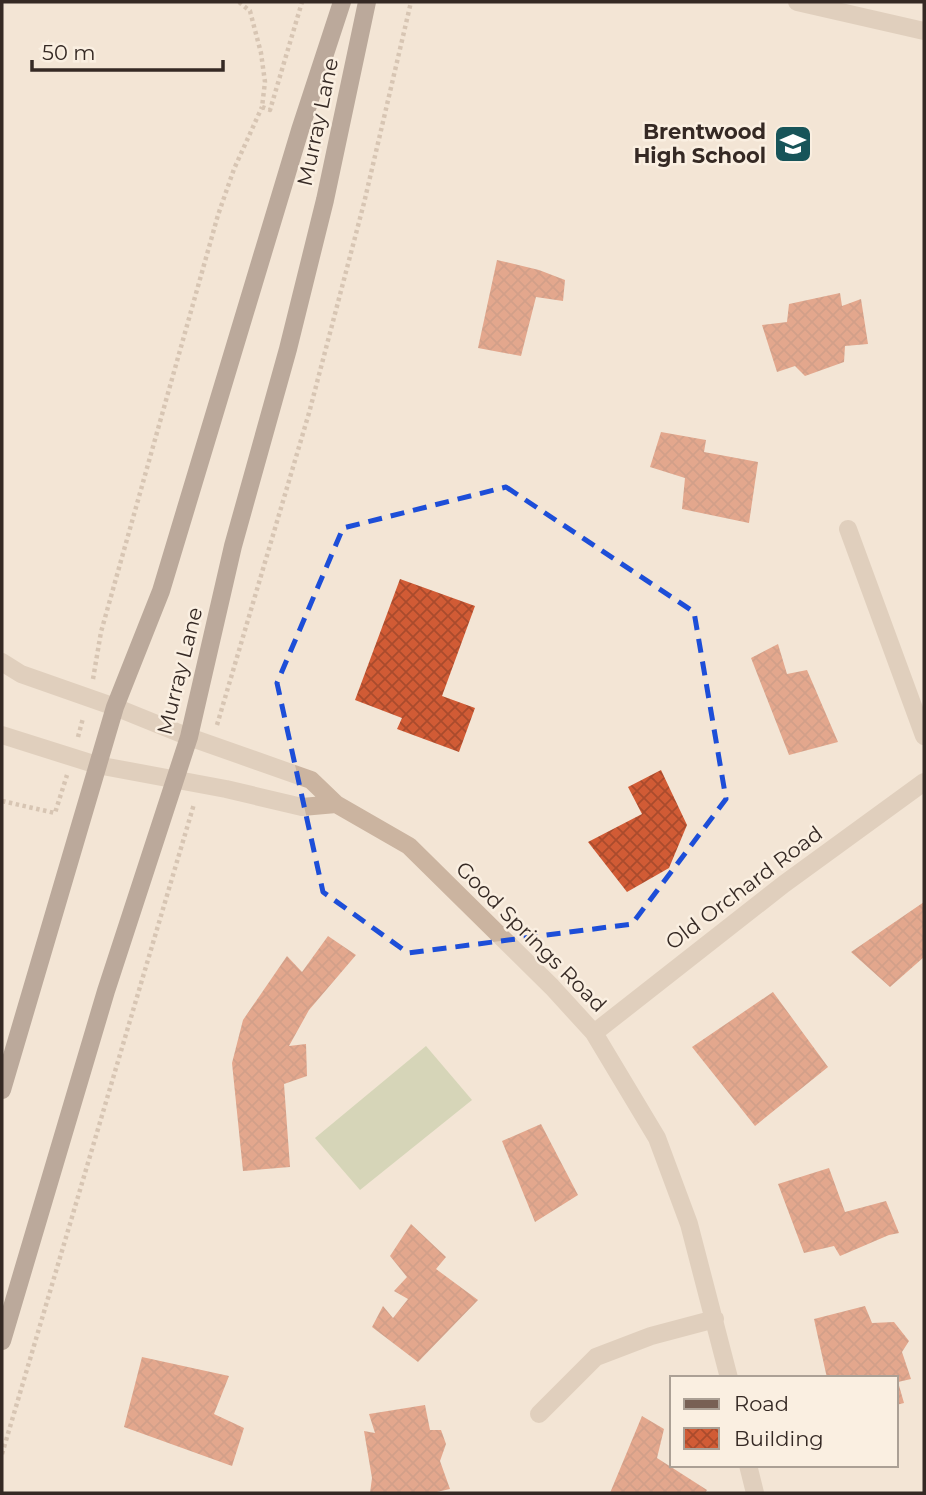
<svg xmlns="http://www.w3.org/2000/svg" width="926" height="1495" viewBox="0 0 926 1495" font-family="Montserrat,sans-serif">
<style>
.grass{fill:#b3c294}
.building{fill:url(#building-cross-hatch)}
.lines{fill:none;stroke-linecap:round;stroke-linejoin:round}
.path{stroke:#b79e8b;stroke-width:4.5;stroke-dasharray:3.5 3.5;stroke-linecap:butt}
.minor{stroke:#cbb4a0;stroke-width:18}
.major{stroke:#786054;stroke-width:18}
.marked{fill:none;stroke:#1d4ed8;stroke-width:5;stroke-dasharray:14 9;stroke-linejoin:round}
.labels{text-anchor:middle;stroke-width:5;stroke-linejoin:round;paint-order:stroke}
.street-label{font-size:21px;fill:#352924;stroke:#faefe1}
.poi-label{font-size:21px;font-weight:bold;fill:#352924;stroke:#faefe1;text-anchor:end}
</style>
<defs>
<pattern id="building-cross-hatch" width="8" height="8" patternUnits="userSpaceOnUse" patternTransform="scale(1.75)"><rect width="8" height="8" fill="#d15b35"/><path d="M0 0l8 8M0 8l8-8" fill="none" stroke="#aa4b2d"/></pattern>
</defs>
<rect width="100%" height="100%" fill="#f3e5d5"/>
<!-- grass -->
<path class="grass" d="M426,1046L472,1100L360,1190L315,1138Z"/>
<!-- building -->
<path class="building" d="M497,260L539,270L565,280L563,301L536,297L521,356L478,348Z
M840,293L842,306L861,299L868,344L845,346L844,362L805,376L795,366L777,372L762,325L787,322L789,304Z
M661,432L706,440L704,452L758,462L749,523L682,509L685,478L650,467Z
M400,579L475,606L442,696L475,708L459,752L397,729L402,718L355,700Z
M778,644L787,674L807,670L838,742L789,755L751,658Z
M661,770L687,825L669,868L627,892L588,842L642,814L628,787Z
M924,902V957L890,987L851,952Z
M328,936L356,955L309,1010L289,1046L306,1044L307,1076L284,1084L290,1167L243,1171L232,1063L243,1020L287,956L302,972Z
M773,992L828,1067L755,1126L692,1047Z
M541,1124L578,1195L535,1222L502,1141Z
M829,1168L845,1212L886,1201L899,1233L889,1235L840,1256L834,1246L804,1253L778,1184Z
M411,1224L446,1257L436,1269L478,1300L418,1362L372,1327L383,1306L393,1318L408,1299L394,1291L407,1277L390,1256Z
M865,1306L872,1323L894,1322L909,1341L902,1352L911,1379L898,1382L904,1403L896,1405V1378H827L814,1319Z
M142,1357L229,1376L214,1414L244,1428L232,1466L124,1427Z
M425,1405L430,1430H441L446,1444L440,1461L450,1489L432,1493H370L372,1478L364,1431L375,1433L369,1414Z
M642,1416L664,1429L657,1458L707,1490L705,1493H610Z"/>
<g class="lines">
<!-- path -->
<path class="path" d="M239,2L250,11L261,53L265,82L262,107L270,110L302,2
M93,679L101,632L218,215L234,169L262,107
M217,725L309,413L364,203L411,2
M78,737L83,718
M2,801L55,813L67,775
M2,1454L194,804"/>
<!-- minor -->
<path class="minor" d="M797,2L924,31
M848,529L924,736
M2,662L21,674L115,707L189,737L311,780L336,804L409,846L552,987L594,1033L657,1138L689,1224L729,1378
M2,735L97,765L226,789L302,807L336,804
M594,1033L784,884L924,782
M539,1414L596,1357L651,1336L715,1319
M748,1465L755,1493"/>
<!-- major -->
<path class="major" d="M2,1090L115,707L161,591L300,130L342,2
M2,1341L106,991L189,737L233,546L288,349L325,200L367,2"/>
</g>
<!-- marked area -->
<path d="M0 0H926V1495H0ZM506,487L694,612L726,799L632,924L408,953L323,892L277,683L343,528Z" fill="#f3e5d5" fill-opacity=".55" fill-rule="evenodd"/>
<path class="marked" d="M506,487L694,612L726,799L632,924L408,953L323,892L277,683L343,528Z"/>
<!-- icons -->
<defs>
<symbol id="school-square" viewBox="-11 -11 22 22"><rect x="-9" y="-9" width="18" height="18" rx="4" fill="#175459" stroke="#faefe1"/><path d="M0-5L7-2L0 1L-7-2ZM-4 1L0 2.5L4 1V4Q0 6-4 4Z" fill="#fff"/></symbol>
</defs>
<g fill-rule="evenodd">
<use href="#school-square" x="771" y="122" width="44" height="44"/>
</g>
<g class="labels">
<!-- street labels -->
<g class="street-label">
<text transform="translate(318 122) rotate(-78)" y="7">Murray Lane</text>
<text transform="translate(180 671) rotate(-76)" y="7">Murray Lane</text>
<text transform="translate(744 888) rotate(-37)" y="7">Old Orchard Road</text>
<text transform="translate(531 937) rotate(45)" y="7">Good Springs Road</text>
</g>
<!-- poi labels -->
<g class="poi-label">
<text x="766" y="139">Brentwood<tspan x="766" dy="24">High School</tspan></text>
</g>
</g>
<!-- border -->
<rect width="926" height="1495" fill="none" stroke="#352924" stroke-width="7"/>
<!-- legend -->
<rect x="670" y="1376" width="228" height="91" fill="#faefe1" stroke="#aba095" stroke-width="2"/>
<rect x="684" y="1399" width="35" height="10" fill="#786054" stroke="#aba095" stroke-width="2"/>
<text x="734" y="1411" font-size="21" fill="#352924">Road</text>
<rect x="684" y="1428" width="35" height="21" fill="url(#building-cross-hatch)" stroke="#aba095" stroke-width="2"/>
<text x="734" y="1446" font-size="21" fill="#352924">Building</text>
<!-- scale -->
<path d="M32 60v10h191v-10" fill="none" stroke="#352924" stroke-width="3.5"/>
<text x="42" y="60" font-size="21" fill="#352924" stroke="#faefe1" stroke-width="5" paint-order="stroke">50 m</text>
</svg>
